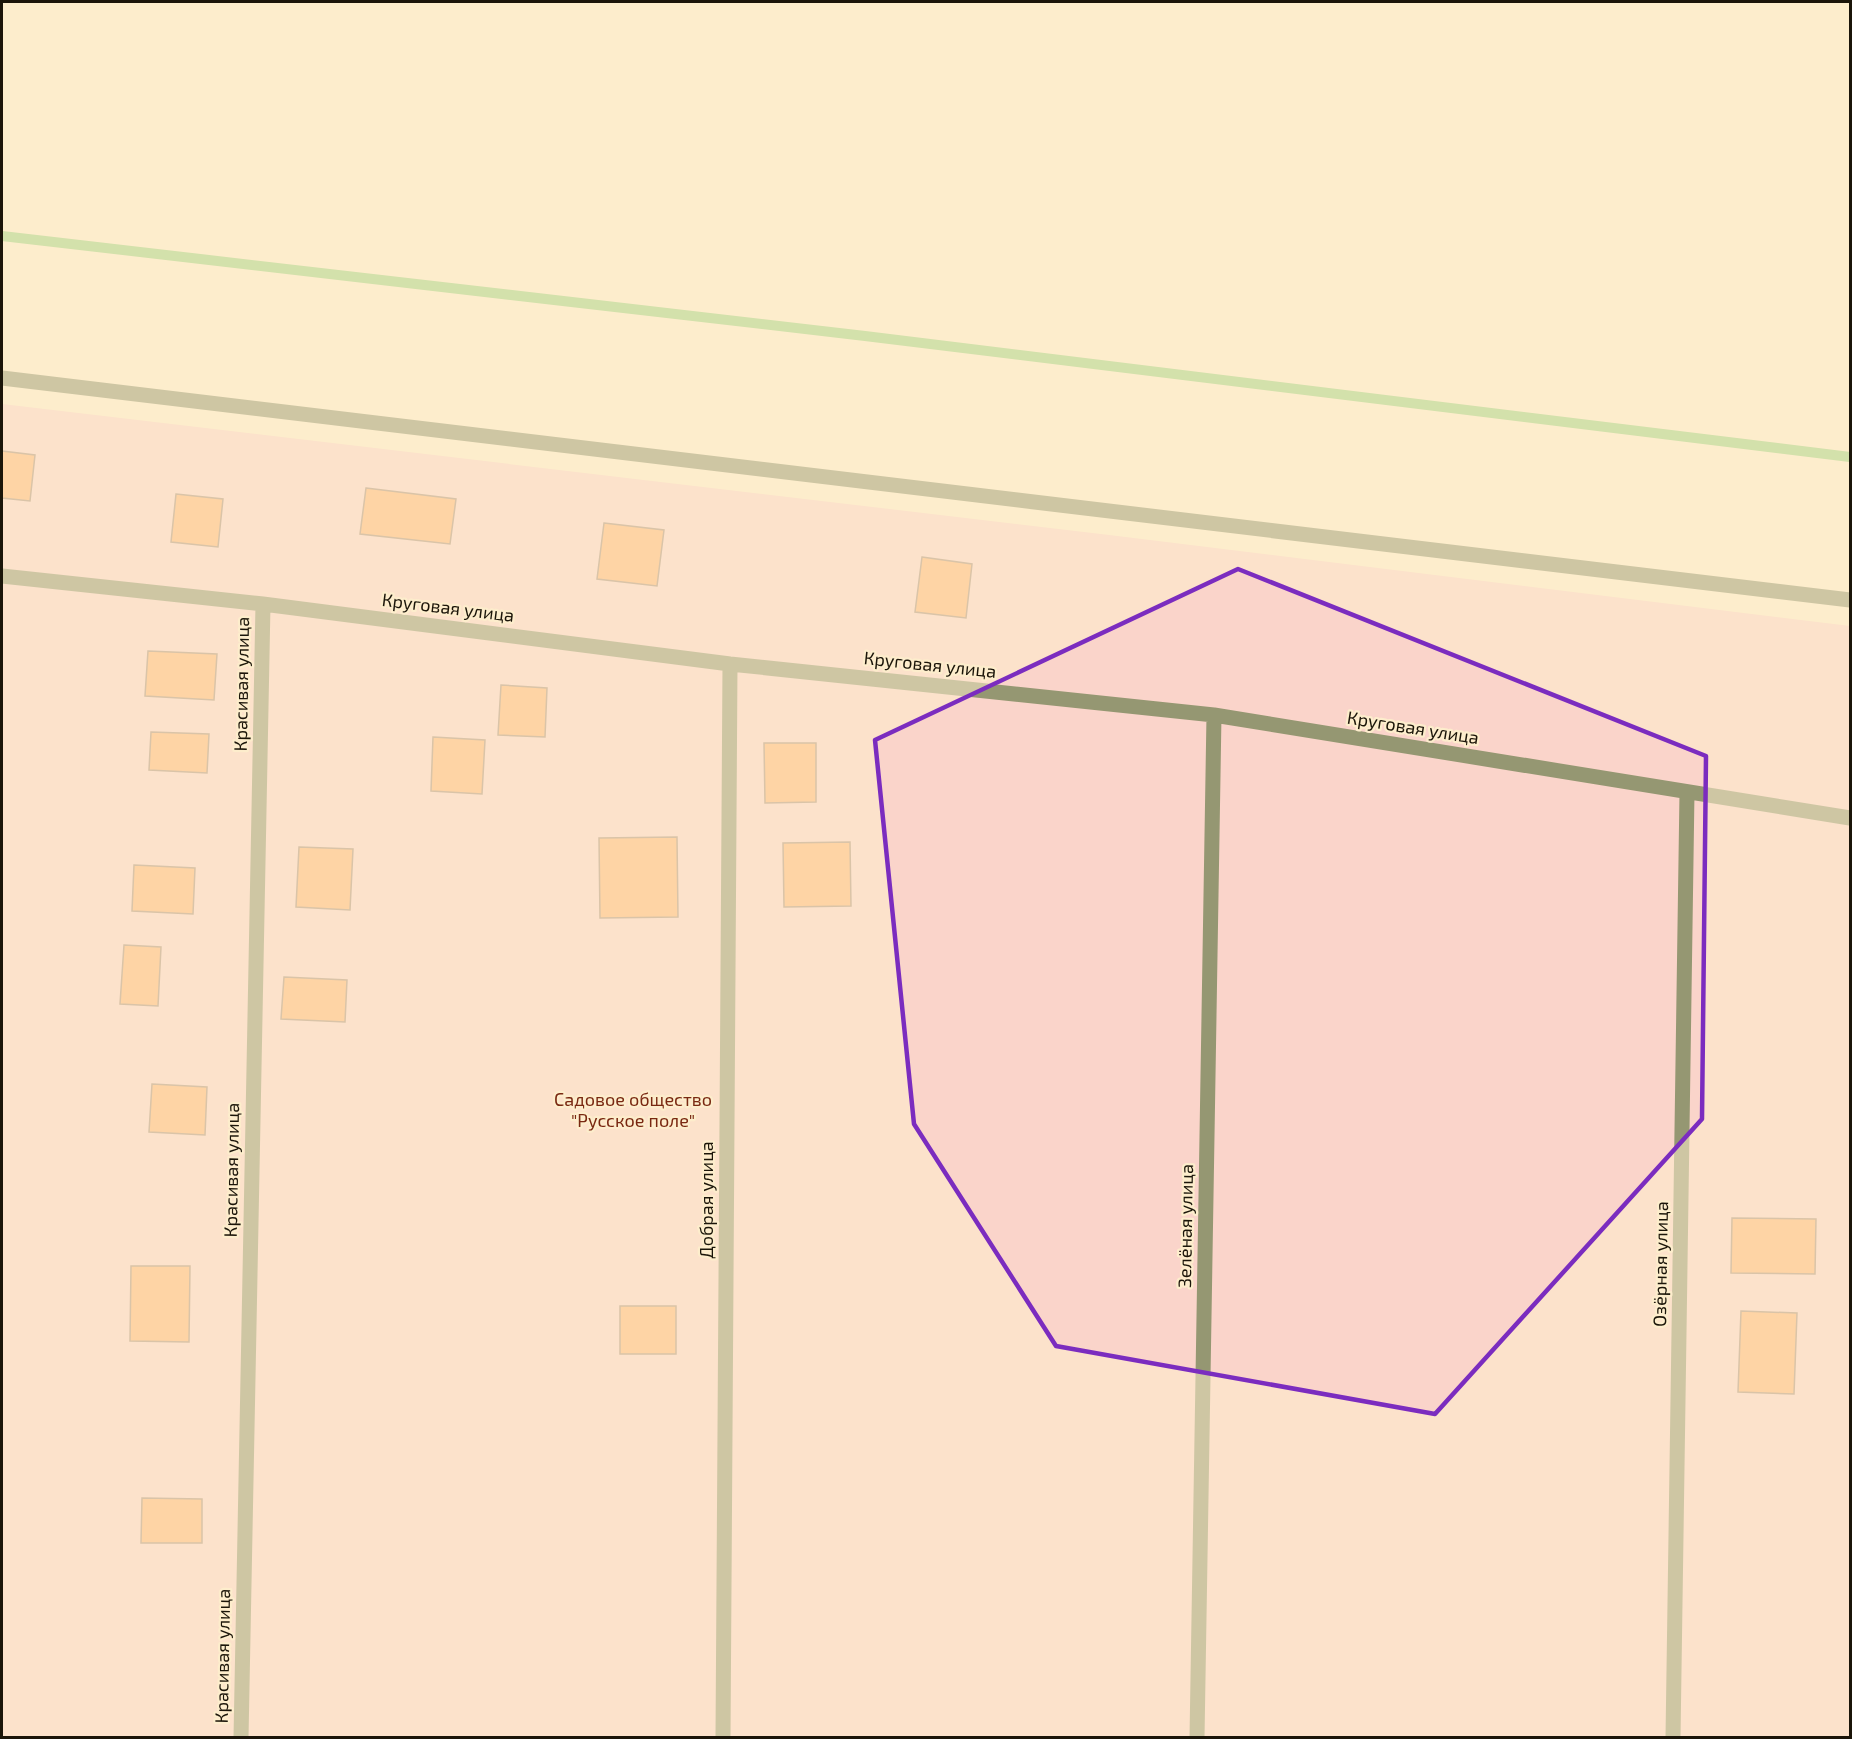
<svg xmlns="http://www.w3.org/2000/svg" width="1852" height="1739" viewBox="0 0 1852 1739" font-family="'Exo 2',sans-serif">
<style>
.green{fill:#fad4ca}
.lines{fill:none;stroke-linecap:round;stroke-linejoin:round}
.stream{stroke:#a0d284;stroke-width:10}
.building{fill:#ffb575;stroke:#af937c;stroke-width:1.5}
.minor{stroke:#959772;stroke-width:15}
.marked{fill:none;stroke:#7b2cbf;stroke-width:4.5;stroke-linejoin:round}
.labels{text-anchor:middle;stroke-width:4.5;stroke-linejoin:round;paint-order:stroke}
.street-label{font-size:18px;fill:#1b1509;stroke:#fdedcc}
.park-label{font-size:18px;fill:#792811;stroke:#fdedcc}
</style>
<rect width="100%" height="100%" fill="#fdedcc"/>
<!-- green -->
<path class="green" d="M2,404L1109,535L1850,626V1737L2,1738Z"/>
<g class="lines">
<!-- stream -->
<path class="stream" d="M2,236L865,336L1850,457"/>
</g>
<!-- building -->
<path class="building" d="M2,451L35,455L30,501L2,498Z
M366,488L456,499L450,544L360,534Z
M176,494L223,499L218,547L171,542Z
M604,523L664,530L657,586L597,579Z
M922,557L972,564L966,618L915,612Z
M148,651L217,654L214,700L145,696Z
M501,685L547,688L545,737L498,735Z
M151,732L209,734L207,773L149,770Z
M433,737L485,740L482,794L431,791Z
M764,743H816V802L765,803Z
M677,837L678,917L600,918L599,838Z
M850,842L851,906L784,907L783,843Z
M299,847L353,849L350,910L296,907Z
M134,865L195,868L193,914L132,911Z
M124,945L161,947L158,1006L120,1004Z
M284,977L347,980L345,1022L281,1019Z
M152,1084L207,1087L205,1135L149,1132Z
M1732,1218L1816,1219L1815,1274L1731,1273Z
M131,1266H190L189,1342L130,1341Z
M620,1306H676V1354H620Z
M1741,1311L1797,1313L1794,1394L1738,1392Z
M142,1498L202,1499V1543H141Z"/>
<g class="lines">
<!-- minor -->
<path class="minor" d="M2,378L1850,600
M2,576L263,604L730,664L1214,715L1850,818
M241,1738L263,604
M723,1738L730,664
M1197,1738L1214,715
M1673,1738L1687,792"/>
</g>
<!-- marked area -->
<path d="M0 0H1852V1739H0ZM1238,569L1706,756L1702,1119L1435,1414L1056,1346L914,1124L875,740Z" fill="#fdedcc" fill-opacity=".55" fill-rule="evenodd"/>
<path class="marked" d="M1238,569L1706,756L1702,1119L1435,1414L1056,1346L914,1124L875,740Z"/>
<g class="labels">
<!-- street labels -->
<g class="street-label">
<text transform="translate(448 608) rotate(7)" y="6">Круговая улица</text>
<text transform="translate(930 665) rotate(6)" y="6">Круговая улица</text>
<text transform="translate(242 684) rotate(-89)" y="6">Красивая улица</text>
<text transform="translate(1413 728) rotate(9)" y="6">Круговая улица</text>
<text transform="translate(232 1170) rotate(-89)" y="6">Красивая улица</text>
<text transform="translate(707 1200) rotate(-90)" y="6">Добрая улица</text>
<text transform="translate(1186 1226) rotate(-89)" y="6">Зелёная улица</text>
<text transform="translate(1661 1264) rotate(-89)" y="6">Озёрная улица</text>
<text transform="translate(223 1656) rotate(-89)" y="6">Красивая улица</text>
</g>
<!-- park labels -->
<g class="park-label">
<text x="633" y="1106">Садовое общество<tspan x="633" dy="21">"Русское поле"</tspan></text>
</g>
</g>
<!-- border -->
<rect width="1852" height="1739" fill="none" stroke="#1b1509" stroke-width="6"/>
</svg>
